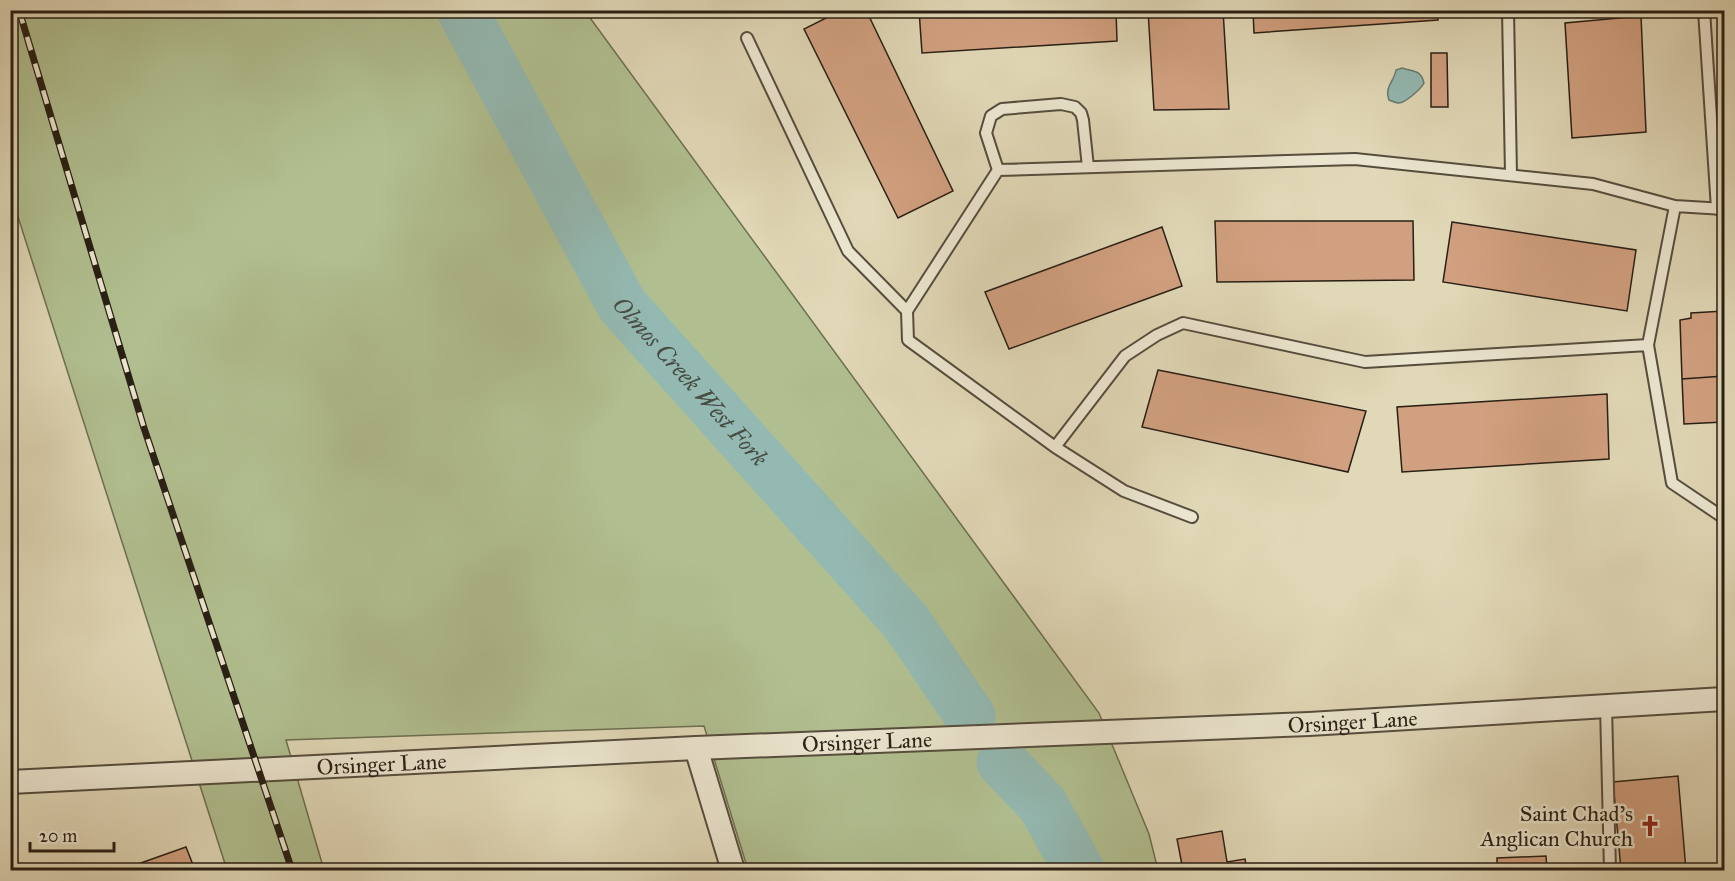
<svg xmlns="http://www.w3.org/2000/svg" width="1735" height="881" viewBox="0 0 1735 881" font-family="'IM FELL Great Primer',serif">
<style>
.green{fill:#b1bf90;stroke:#6c6f52;stroke-width:1.5}
.water{fill:#94b9b2;stroke:#697b73;stroke-width:1.5}
.lines{fill:none;stroke-linecap:round;stroke-linejoin:round}
.river{stroke:#94b9b2;stroke-width:51}
.building{fill:#d1a080;stroke:#281f15;stroke-width:1.5}
.lane-casing{stroke:#564d3e;stroke-width:14}
.street-casing{stroke:#564d3e;stroke-width:26}
.lane{stroke:#ece6d0;stroke-width:10}
.street{stroke:#ece6d0;stroke-width:22}
.rail-casing{stroke:#281f15;stroke-width:7}
.rail{stroke:#ece6d0;stroke-width:4.5;stroke-dasharray:14;stroke-linecap:butt}
.labels{text-anchor:middle;stroke-width:5;stroke-linejoin:round;paint-order:stroke}
.street-label{font-size:22px;fill:#281f15;stroke:#ece6d0}
.poi-label{font-size:22px;fill:#281f15;stroke:#ece6d0;text-anchor:end}
.water-label{font-size:24px;font-style:italic;fill:#484d44;stroke:#ece6d0}
</style>
<rect width="100%" height="100%" fill="#e1d8b7"/>
<filter id="stains"><feTurbulence type="fractalNoise" baseFrequency=".00333" numOctaves="4"/><feColorMatrix values="0 0 0 0 .2 0 0 0 0 .09 0 0 0 0 .02 0 0 0 .5 -.17"/></filter>
<radialGradient id="worn" r=".72"><stop offset=".6" stop-color="#630" stop-opacity="0"/><stop offset="1" stop-color="#630" stop-opacity=".3"/></radialGradient>
<!-- green -->
<path class="green" d="M10,11H585L1099,713L1149,834L1158,870H748L704,726L286,740L324,870H227L11,195Z"/>
<!-- water -->
<path class="water" d="M1402,68C1414,72 1421,70 1424,83C1421,89 1405,103 1399,103C1396,103 1392,101 1389,100C1384,87 1394,82 1396,70Z"/>
<g class="lines">
<!-- river -->
<g class="river">
<path id="s1" d="M462,10L622,305L906,622L970,716"/>
<path d="M1002,762L1043,805L1079,870"/>
</g>
</g>
<!-- building -->
<path class="building" d="M842,10H866L953,191L898,218L804,29Z
M919,10H1116L1117,41L922,53Z
M1148,10H1223L1229,109L1154,110Z
M1253,10H1437L1438,20L1254,33Z
M1641,16L1646,132L1572,138L1565,23Z
M1431,53H1447L1448,107H1431Z
M1215,221H1413L1414,280L1217,282Z
M1452,222L1636,250L1627,311L1443,282Z
M1162,227L1182,286L1009,349L985,292Z
M1724,311V376L1682,379L1680,320L1691,318V313Z
M1158,370L1366,411L1348,472L1142,427Z
M1724,376V422L1684,424L1682,379Z
M1607,394L1609,459L1402,472L1397,407Z
M1678,776L1686,870H1621L1613,782Z
M1222,831L1227,862L1245,859L1247,870H1183L1177,839Z
M186,847L195,870H121Z
M1546,856L1547,870H1497V858Z"/>
<g class="lines">
<defs>
<path id="lane" d="M1508,10L1511,175
M1704,10L1717,209
M747,38L848,251L907,311
M998,170L907,311L908,340L1055,447L1125,356L1157,335L1183,323L1365,362L1648,345L1675,206
M998,170L1355,159L1593,184L1675,206L1724,209
M998,170L986,133L991,116L1002,109L1061,104L1075,107L1081,113L1083,120L1088,167
M1648,345L1672,483L1724,518
M1055,447L1124,491L1192,517
M1606,706L1610,870"/>
<g id="street">
<path d="M696,748L733,870"/>
<path id="s2" d="M10,782L696,748L1309,724L1724,699"/>
</g>
</defs>
<!-- lane casing -->
<use href="#lane" class="lane-casing"/>
<!-- street casing -->
<use href="#street" class="street-casing"/>
<!-- lane -->
<use href="#lane" class="lane"/>
<!-- street -->
<use href="#street" class="street"/>
<defs>
<path id="rail" d="M19,10L144,428L292,870"/>
</defs>
<!-- rail casing -->
<use href="#rail" class="rail-casing"/>
<!-- rail -->
<use href="#rail" class="rail"/>
</g>
<!-- icons -->
<defs>
<symbol id="church-bare" viewBox="-9 -9 18 18"><path d="M-1.2-6h2.4v3.5h3.3v2.4h-3.3V6h-2.4V-.1h-3.3v-2.4h3.3Z" fill="#8f2418" stroke="#ece6d0" stroke-width="2.5" paint-order="stroke"/></symbol>
</defs>
<g fill-rule="evenodd">
<use href="#church-bare" x="1635" y="811" width="30" height="30"/>
</g>
<g class="labels">
<!-- street labels -->
<g class="street-label">
<text dy="8" stroke="none"><textPath href="#s2" startOffset="1344">Orsinger Lane</textPath></text>
<text dy="8" stroke="none"><textPath href="#s2" startOffset="858">Orsinger Lane</textPath></text>
<text dy="8" stroke="none"><textPath href="#s2" startOffset="372">Orsinger Lane</textPath></text>
</g>
<!-- poi labels -->
<g class="poi-label">
<text x="1633" y="821">Saint Chad's<tspan x="1633" dy="25">Anglican Church</tspan></text>
</g>
<!-- water labels -->
<g class="water-label">
<text dy="8" stroke="none"><textPath href="#s1" startOffset="438">Olmos Creek West Fork</textPath></text>
</g>
</g>
<!-- margin -->
<rect width="1735" height="881" fill="none" stroke="#e1d8b7" stroke-width="36"/>
<rect x="12" y="12" width="1711" height="857" fill="none" stroke="#281f15" stroke-width="3"/>
<rect x="18" y="18" width="1699" height="845" fill="none" stroke="#281f15" stroke-width="1.5"/>
<!-- scale -->
<path d="M30 842v9h84v-9" fill="none" stroke="#281f15" stroke-width="3"/>
<text x="39" y="842" font-size="18" fill="#281f15" stroke="#ece6d0" stroke-width="4.5" paint-order="stroke">20 m</text>
<rect width="100%" height="100%" filter="url(#stains)"/>
<rect width="100%" height="100%" fill="url(#worn)"/>
</svg>
